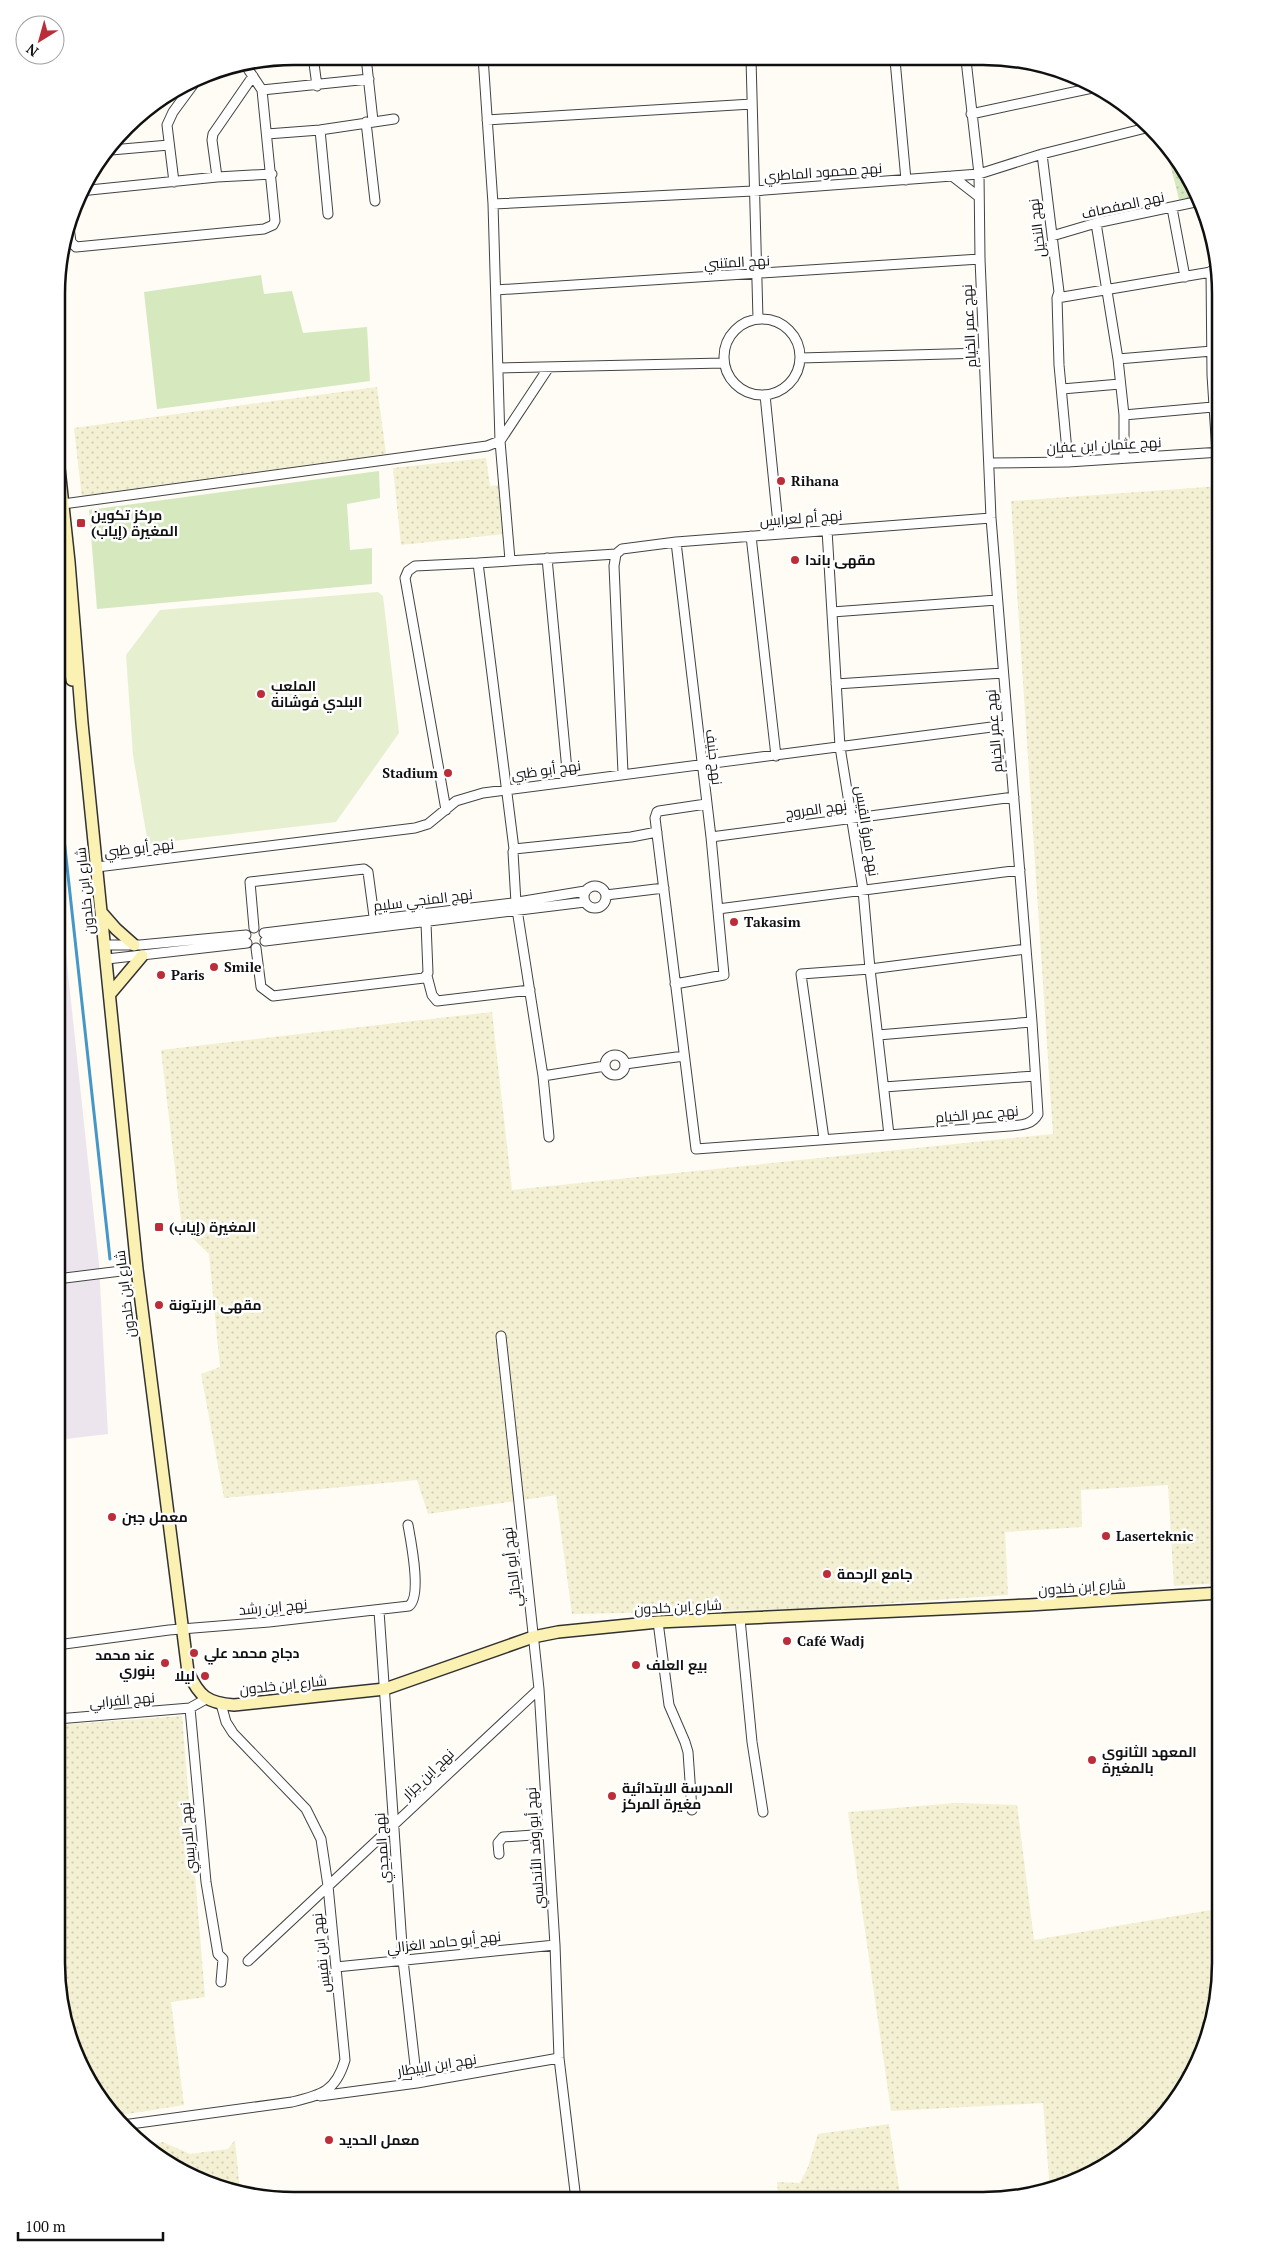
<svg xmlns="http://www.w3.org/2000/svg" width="1277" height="2257" viewBox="0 0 1277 2257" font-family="'PT Serif',Cairo,serif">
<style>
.industrial{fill:#ede5ee}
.farmland{fill:url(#farmland-dots)}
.grass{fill:#d5e8be}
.park{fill:url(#park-dots)}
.pitch{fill:#e6f0d0}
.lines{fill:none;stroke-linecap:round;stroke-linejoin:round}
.stream{stroke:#4597c7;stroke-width:3}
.street-casing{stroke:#434343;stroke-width:11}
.secondary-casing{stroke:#323232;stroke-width:14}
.street{stroke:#fff;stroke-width:9}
.secondary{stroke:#fbf1b2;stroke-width:11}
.poi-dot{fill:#bb2e39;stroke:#fff;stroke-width:2}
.labels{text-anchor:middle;stroke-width:5;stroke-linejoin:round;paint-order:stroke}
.street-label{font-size:14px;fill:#101010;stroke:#fff}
.poi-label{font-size:14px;font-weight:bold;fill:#101010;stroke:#fff;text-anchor:start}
.rim{fill:none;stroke:#101010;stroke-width:2.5}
</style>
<defs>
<pattern id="farmland-dots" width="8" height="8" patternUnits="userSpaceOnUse" patternTransform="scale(1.25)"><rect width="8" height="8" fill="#f4f0d4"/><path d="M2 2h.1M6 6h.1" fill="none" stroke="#d0cdb5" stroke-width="1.8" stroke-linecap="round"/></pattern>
<pattern id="park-dots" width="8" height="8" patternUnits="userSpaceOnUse" patternTransform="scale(1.25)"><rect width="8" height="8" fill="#d5e8be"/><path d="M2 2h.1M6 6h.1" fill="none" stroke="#b6c6a2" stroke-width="1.8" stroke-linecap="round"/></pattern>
</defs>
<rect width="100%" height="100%" fill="#fefcf4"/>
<!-- industrial -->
<path class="industrial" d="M58,879L99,1264L108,1434L57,1440Z"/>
<!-- farmland -->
<path class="farmland" d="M377,387L387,460L82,498L74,428Z
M486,458L490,486L499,485L504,534L401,545L393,468Z
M1221,486L1220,1583L1174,1586L1168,1485L1081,1490L1082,1527L1005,1532L1008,1595L806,1609L572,1614L556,1495L428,1514L417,1480L224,1498L201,1374L220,1367L209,1254L182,1228L161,1050L492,1012L512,1190L1053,1134L1011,501Z
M182,1716L205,1997L171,2002L184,2105L115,2116L97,2095L69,2039L56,1963L57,1725Z
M956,1803L1017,1805L1034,1940L1211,1910L1220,1981L1203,2053L1171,2108L1127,2152L1059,2188L1050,2190L1043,2103L891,2111L848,1812Z
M889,2124L901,2201L779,2200L777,2182L800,2183L808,2167L818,2134Z
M235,2140L240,2192L189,2176L145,2146L163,2142L190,2154L228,2149Z"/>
<!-- grass -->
<path class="grass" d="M261,275L264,294L292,291L303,333L367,327L370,381L157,409L144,292Z
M379,471L380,498L347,504L350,550L372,548V584L97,609L89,510Z"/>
<!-- park -->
<path class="park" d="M1165,144L1180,162L1198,198L1180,203Z"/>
<!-- pitch -->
<path class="pitch" d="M378,592L383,596L399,733L336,822L148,844L133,755L126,655L160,610Z"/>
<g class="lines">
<!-- stream -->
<path class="stream" d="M58,784L110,1259"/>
<defs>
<path id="street" d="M313,56L317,86
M366,57L373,121
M751,59L758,319
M895,60L906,180
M262,90L369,79
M971,114L1097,87
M487,120L752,104
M366,122L375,201
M320,130L328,214
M267,134L320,130L394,119
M111,150L169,145
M1042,154L1059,292L1057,298L1059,365L1068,462
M952,176L979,197
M217,177L212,140L213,134L253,76
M174,182L167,125L173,112L198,78
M80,191L217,177L272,174
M493,204L753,191L979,174L1042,154L1150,127
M1172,208L1185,277
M1096,223L1118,359L1124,415V457
M69,227L71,242L76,247L264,229L273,225L275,221L262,90L246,66
M1052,236L1096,223L1200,201
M1211,271L1212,375L1217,453
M496,290L980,259
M1057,298L1217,271
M724 357a38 38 0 1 1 76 0a38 38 0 1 1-76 0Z
M800,358L984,353
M1118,359L1212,351
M499,368L724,363
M1062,389L1120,384
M765,395L779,534
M1124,415L1213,407
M989,463L1068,462L1221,452
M63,504L487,446L500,441L493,204L483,57
M827,530L840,747L863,890L870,969L889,1135
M751,536L776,756
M547,558L568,781
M510,560L500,441L549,367
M478,563L616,554
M832,612L997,600
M836,684L1003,673
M623,773L614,566L616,554L622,549L676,542L991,518
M706,804L659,811L657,812L655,818L696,1149L1010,1126C1021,1125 1032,1125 1038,1114L1032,1022L991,518L980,259L979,174L966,60
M446,810L405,578L408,571L415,566L478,563L514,849
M711,837L1014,797
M97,867L415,828L428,824L456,801L483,793L1007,725
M584 897a11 11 0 1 1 22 0a11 11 0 1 1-22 0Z
M606,895L664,888
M718,909L1020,870
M254,928L250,882L364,869L368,872L375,924
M264,933L512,903L585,891
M265,941L585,902
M106,945H140L246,935
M256,948L261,987L273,996L424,978L428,973L426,923
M107,959L247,943
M427,976L432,995L437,1001L530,990
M675,984L724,975L711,837L676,542
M878,1035L1032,1022
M605 1065a10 10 0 1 1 20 0a10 10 0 1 1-20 0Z
M625,1064L684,1056
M543,1076L605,1066
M884,1087L1035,1076
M549,1137L543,1076L516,903L513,852L514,849L631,837L657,832
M824,1139L801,974L870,969L1026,949
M57,1279L137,1269
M501,1336L539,1689L555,1945L559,2058L576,2200
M379,1611L403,1960L417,2083
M740,1619L752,1742L763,1812
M658,1622L669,1705L685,1742L688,1752L692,1810
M57,1645L169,1630L269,1622L409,1606C422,1596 411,1542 408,1525
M206,1699L190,1708L206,1882L218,1954L223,1959L221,1982
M57,1719L190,1708
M499,1854L498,1843L503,1837L548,1834
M248,1961L539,1689
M336,1967L555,1945
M320,2096L417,2083L559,2058
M123,2125L292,2102C322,2095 336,2091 345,2060L328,1886L321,1839L306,1809L233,1733L226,1722L221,1704"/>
<path id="secondary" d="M58,459L69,562L82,723L137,1269L188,1672C199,1696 207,1703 234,1705L385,1689L533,1637L558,1632L658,1622L1029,1605L1220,1593
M58,572L72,680
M102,913L116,929L134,945
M110,994L142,956"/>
</defs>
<!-- street casing -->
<use href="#street" class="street-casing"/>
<!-- secondary casing -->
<use href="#secondary" class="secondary-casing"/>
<!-- street -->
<use href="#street" class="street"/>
<!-- secondary -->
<use href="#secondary" class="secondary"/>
</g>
<!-- markers -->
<g class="poi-dot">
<circle cx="781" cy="481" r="5"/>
<rect x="76" y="518" width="10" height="10" rx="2.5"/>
<circle cx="795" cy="560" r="5"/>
<circle cx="261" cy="694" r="5"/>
<circle cx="448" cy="773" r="5"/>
<circle cx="734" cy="922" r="5"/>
<circle cx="214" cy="967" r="5"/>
<circle cx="161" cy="975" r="5"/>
<rect x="154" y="1222" width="10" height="10" rx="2.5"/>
<circle cx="159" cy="1305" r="5"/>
<circle cx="112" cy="1517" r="5"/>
<circle cx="1106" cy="1536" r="5"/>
<circle cx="827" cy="1574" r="5"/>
<circle cx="787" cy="1641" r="5"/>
<circle cx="194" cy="1653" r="5"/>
<circle cx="165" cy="1663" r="5"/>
<circle cx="636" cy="1665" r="5"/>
<circle cx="205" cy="1676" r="5"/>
<circle cx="1092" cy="1760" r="5"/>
<circle cx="612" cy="1796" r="5"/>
<circle cx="329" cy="2140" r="5"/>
</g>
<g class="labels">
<!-- street labels -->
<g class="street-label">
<text transform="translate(823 172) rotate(-4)" y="5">نهج محمود الماطري</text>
<text transform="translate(1123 205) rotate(-12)" y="5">نهج الصفصاف</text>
<text transform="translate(1037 228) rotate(-97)" y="5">نهج النخيل</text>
<text transform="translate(737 262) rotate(-3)" y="5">نهج المتنبي</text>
<text transform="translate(969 326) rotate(-93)" y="5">نهج عمر الخيام</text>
<text transform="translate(1104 445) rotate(-3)" y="5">نهج عثمان ابن عفان</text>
<text transform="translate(801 518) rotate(-4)" y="5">نهج أم لعرايس</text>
<text transform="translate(994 731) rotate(-95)" y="5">نهج عمر الخيام</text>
<text transform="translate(714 757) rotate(83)" y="5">نهج جنيف</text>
<text transform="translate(546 770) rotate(-8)" y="5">نهج أبو ظبي</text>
<text transform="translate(816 809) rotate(-8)" y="5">نهج المروج</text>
<text transform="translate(867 831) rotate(81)" y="5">نهج امرؤ القيس</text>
<text transform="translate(139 848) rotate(-7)" y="5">نهج أبو ظبي</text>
<text transform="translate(85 891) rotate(-96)" y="5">شارع ابن خلدون</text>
<text transform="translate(423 900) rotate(-7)" y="5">نهج المنجي سليم</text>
<text transform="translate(977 1114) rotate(-5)" y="5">نهج عمر الخيام</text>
<text transform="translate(125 1294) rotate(-97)" y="5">شارع ابن خلدون</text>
<text transform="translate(512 1567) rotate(-97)" y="5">نهج أبو الجائي</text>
<text transform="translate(1082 1587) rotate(-4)" y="5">شارع ابن خلدون</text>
<text transform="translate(273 1607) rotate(-5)" y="5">نهج ابن رشد</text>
<text transform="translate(678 1607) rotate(-3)" y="5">شارع ابن خلدون</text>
<text transform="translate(283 1685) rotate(-6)" y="5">شارع ابن خلدون</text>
<text transform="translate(122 1700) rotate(-5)" y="5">نهج الفرابي</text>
<text transform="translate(428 1774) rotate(-44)" y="5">نهج ابن جزار</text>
<text transform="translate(188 1838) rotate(-95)" y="5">نهج الدريسي</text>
<text transform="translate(382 1848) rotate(-94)" y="5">نهج المجدي</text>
<text transform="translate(535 1848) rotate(-94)" y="5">نهج أبو وفد الأندلسي</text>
<text transform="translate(444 1942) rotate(-6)" y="5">نهج أبو حامد الغزالي</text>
<text transform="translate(321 1953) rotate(-96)" y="5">نهج ابن نفيس</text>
<text transform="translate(437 2065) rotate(-9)" y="5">نهج ابن البيطار</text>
</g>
<!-- poi labels -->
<g class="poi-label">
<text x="791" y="486">Rihana</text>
<text x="91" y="520">مركز تكوين<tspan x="91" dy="16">المغيرة (إياب)</tspan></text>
<text x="805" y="565">مقهى باندا</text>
<text x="271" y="691">الملعب<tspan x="271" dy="16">البلدي فوشانة</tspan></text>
<text x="438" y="778" text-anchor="end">Stadium</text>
<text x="744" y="927">Takasim</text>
<text x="224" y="972">Smile</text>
<text x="171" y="980">Paris</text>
<text x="169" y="1232">المغيرة (إياب)</text>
<text x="169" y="1310">مقهى الزيتونة</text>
<text x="122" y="1522">معمل جبن</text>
<text x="1116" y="1541">Laserteknic</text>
<text x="837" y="1579">جامع الرحمة</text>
<text x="797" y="1646">Café Wadj</text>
<text x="204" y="1658">دجاج محمد علي</text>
<text x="155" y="1660" text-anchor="end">عند محمد<tspan x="155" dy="16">بنوري</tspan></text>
<text x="646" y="1670">بيع العلف</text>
<text x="195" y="1681" text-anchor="end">ليلا</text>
<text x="1102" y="1757">المعهد الثانوي<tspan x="1102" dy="16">بالمغيرة</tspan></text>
<text x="622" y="1793">المدرسة الابتدائية<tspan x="622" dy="16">مغيرة المركز</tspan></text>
<text x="339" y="2145">معمل الحديد</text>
</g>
</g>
<!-- crop -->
<path d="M0 0H1277V2257H0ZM294 65H983A229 229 0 0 1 1212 294V1963A229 229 0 0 1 983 2192H294A229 229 0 0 1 65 1963V294A229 229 0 0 1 294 65Z" fill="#fff" fill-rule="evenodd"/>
<path class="rim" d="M294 65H983A229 229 0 0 1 1212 294V1963A229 229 0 0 1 983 2192H294A229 229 0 0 1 65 1963V294A229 229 0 0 1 294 65Z"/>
<!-- north arrow -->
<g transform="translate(40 40) rotate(217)"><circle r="24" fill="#ffffff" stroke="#9f9f9f"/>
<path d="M0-4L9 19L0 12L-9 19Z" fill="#bb2e39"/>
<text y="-8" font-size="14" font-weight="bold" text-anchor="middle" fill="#101010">N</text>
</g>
<!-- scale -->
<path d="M18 2232v8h145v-8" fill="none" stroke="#101010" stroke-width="2.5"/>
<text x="25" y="2232" font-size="15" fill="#101010" stroke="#ffffff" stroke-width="4" paint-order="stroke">100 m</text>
</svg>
